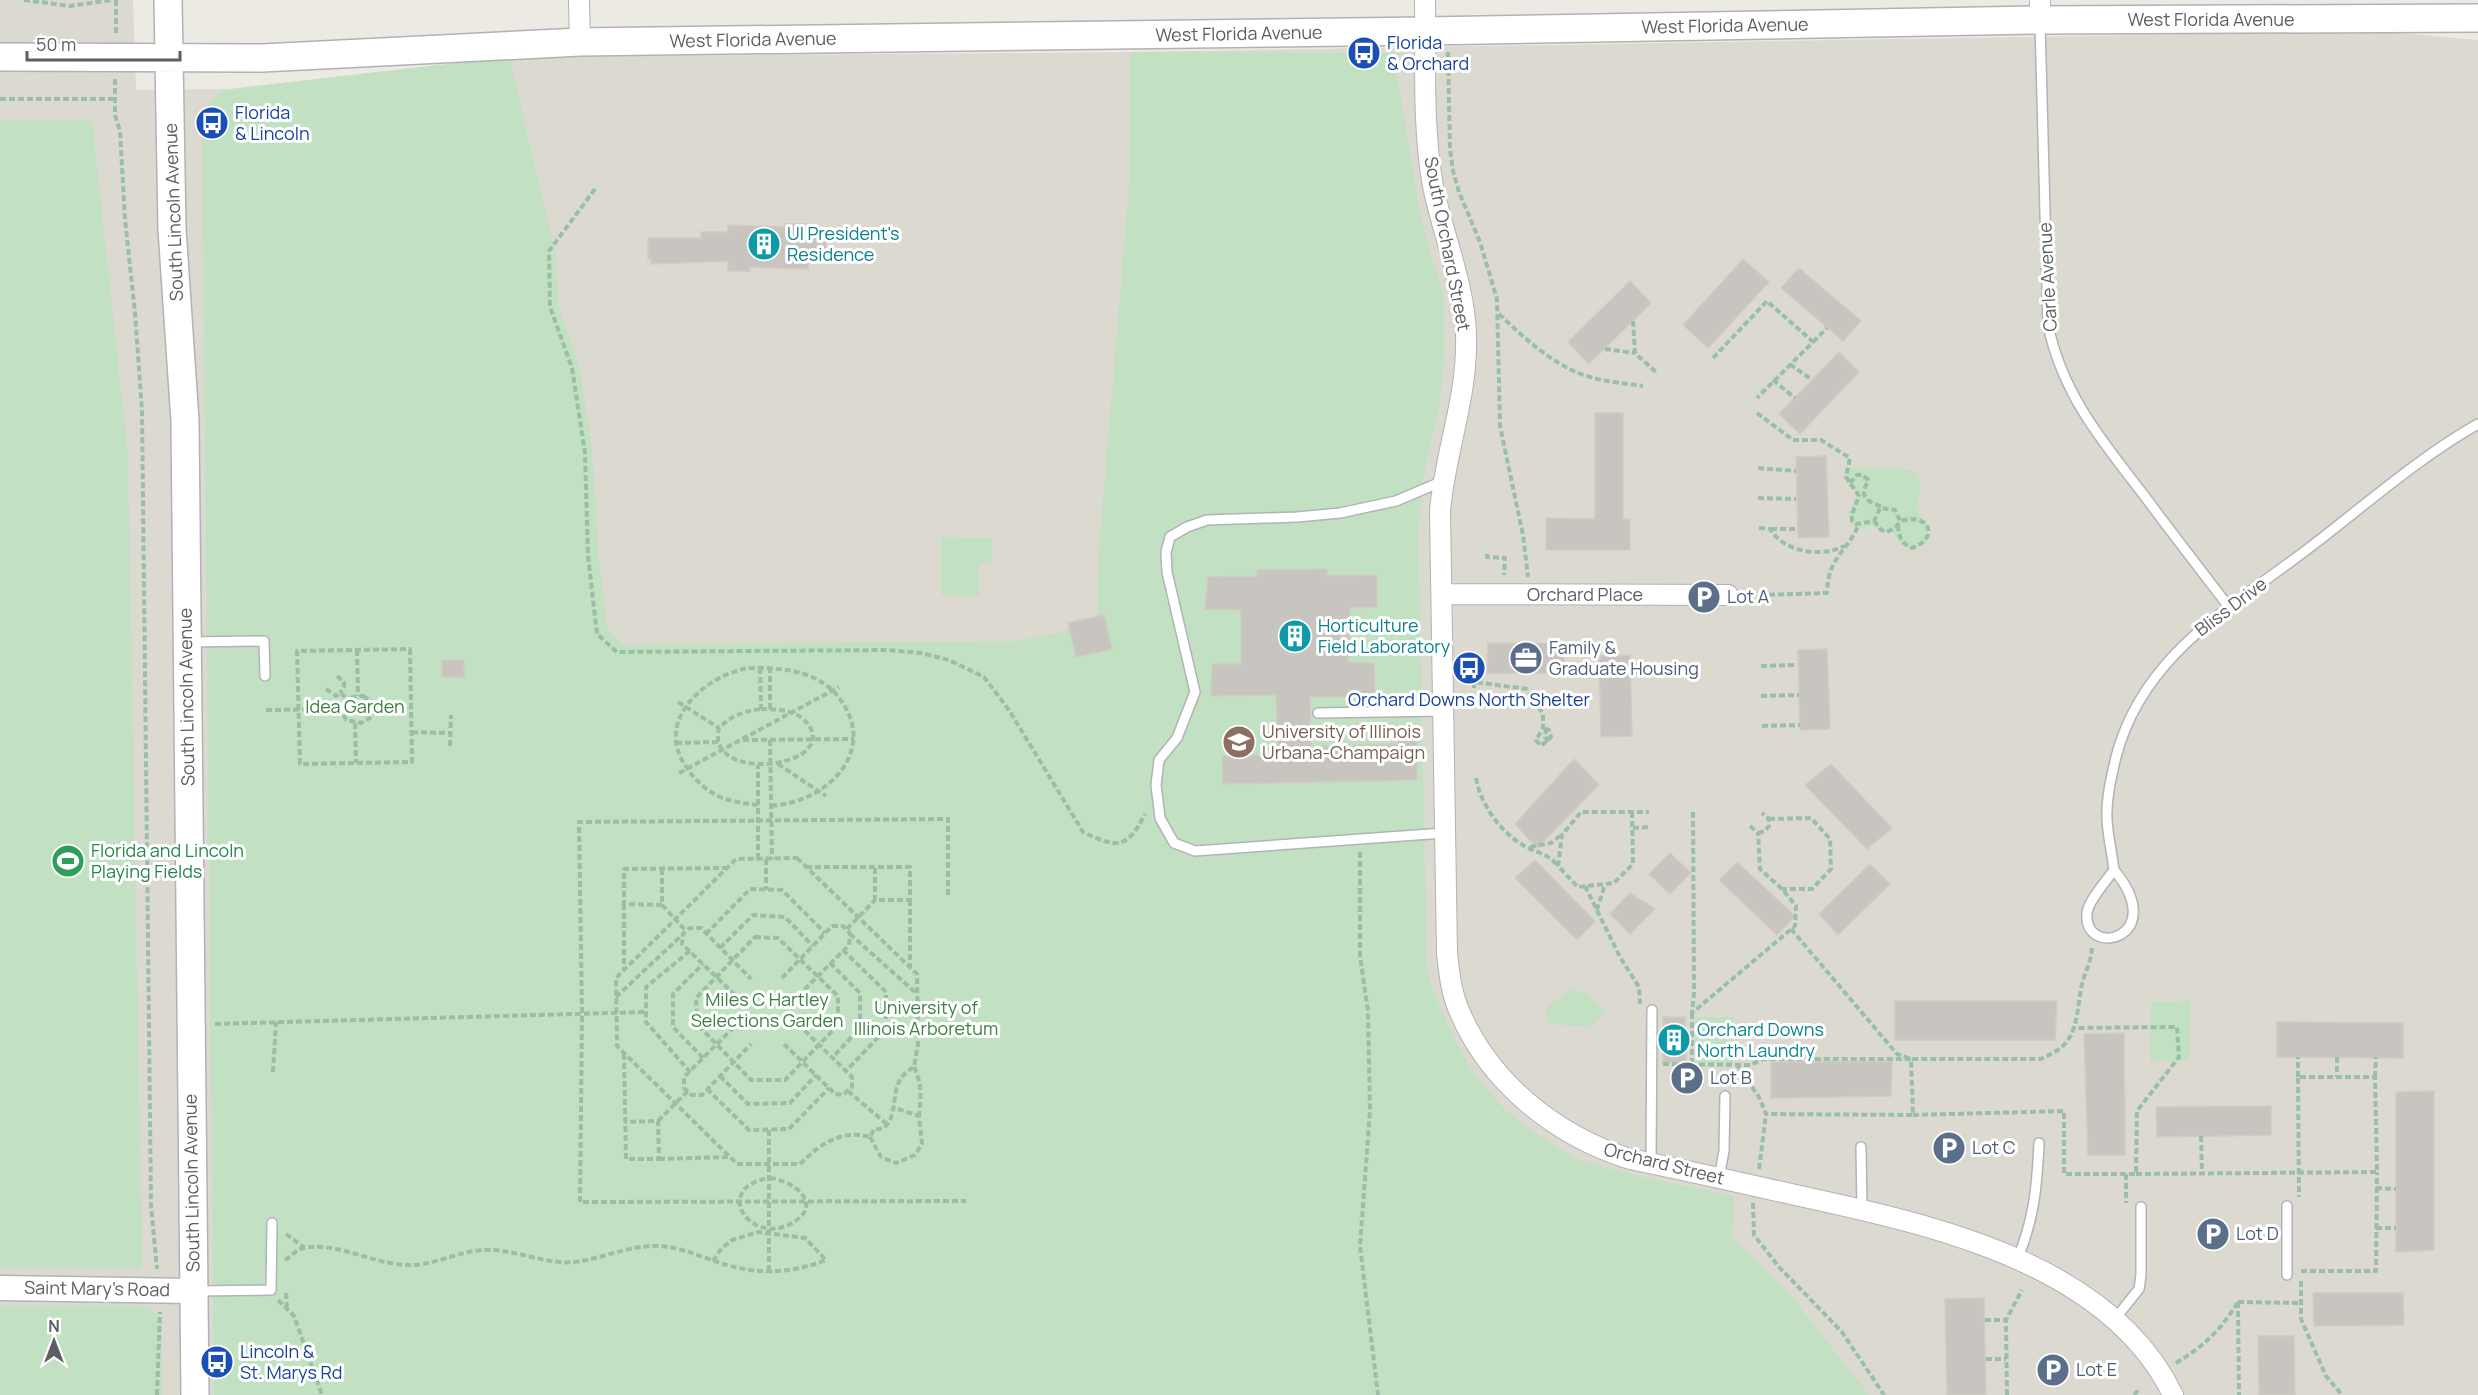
<svg xmlns="http://www.w3.org/2000/svg" width="2478" height="1395" viewBox="0 0 2478 1395" font-family="Manrope,sans-serif">
<style>
.education{fill:#dcd9d1}
.green{fill:#c1e1c2}
.building{fill:#c8c5c0;stroke:#d0ccc2;stroke-width:1.5}
.lines{fill:none;stroke-linecap:round;stroke-linejoin:round}
.service-casing{stroke:#b0b3b7;stroke-width:12}
.minor-casing{stroke:#b0b3b7;stroke-width:22}
.tertiary-casing{stroke:#b0b3b7;stroke-width:27}
.secondary-casing{stroke:#afb2b6;stroke-width:30}
.path{stroke:#9abfa6;stroke-width:4;stroke-dasharray:6 3;stroke-linecap:butt}
.service{stroke:#fff;stroke-width:9}
.minor{stroke:#fff;stroke-width:20}
.tertiary{stroke:#fff;stroke-width:24}
.secondary{stroke:#fff;stroke-width:27}
.labels{text-anchor:middle;stroke-width:6;stroke-linejoin:round;paint-order:stroke}
.street-label{font-size:18px;fill:#5b5e62;stroke:#fff}
.transit-label{font-size:18px;fill:#164399;stroke:#fff;text-anchor:start}
.culture-label{font-size:18px;fill:#0d838f;stroke:#fff;text-anchor:start}
.service-label{font-size:18px;fill:#4e5e75;stroke:#fff;text-anchor:start}
.park-label{font-size:18px;fill:#3c7f42;stroke:#fff}
.education-label{font-size:18px;fill:#785e54;stroke:#fff;text-anchor:start}
.leisure-label{font-size:18px;fill:#27864d;stroke:#fff;text-anchor:start}
</style>
<rect width="100%" height="100%" fill="#eceae3"/>
<!-- education -->
<path class="education" d="M0,0H133L136,90L231,89L509,57L1130,52L2379,31L2478,40V1395H0Z"/>
<!-- green -->
<path class="green" d="M1130,52L1393,53L1422,224L1444,298V361L1439,408L1424,472L1418,528L1427,972C1453,1047 1483,1105 1554,1145C1563,1150 1572,1157 1582,1161C1631,1176 1684,1185 1734,1197L1732,1238L1788,1292L1869,1395H214L202,112C210,100 218,93 231,89L509,57L555,251L558,305L579,366L592,448L598,547L607,629L624,645L1017,641L1070,630L1076,657L1112,649L1104,615L1097,616L1099,550L1129,187Z
M0,120H92L128,455L142,1268L0,1267Z
M1846,468H1899L1914,471C1924,484 1920,495 1916,511L1929,526L1927,543L1912,550L1900,545L1893,532L1883,533L1874,525L1865,529L1853,526L1848,515L1858,494C1849,485 1843,482 1846,468Z
M941,537L992,538V563H979V596L941,595Z
M1572,989L1589,994L1605,1013L1591,1027L1551,1024L1547,1017V1007Z
M2190,1001L2189,1060L2150,1061L2151,1002Z
M1695,1017H1733V1063H1695Z
M0,1305H134L150,1309L162,1318V1395H0Z"/>
<!-- building -->
<path class="building" d="M785,224H808V230H818L826,237V251L818,258H808V269L750,267V271H728V261L651,264V259H648V238H701V232H728V225L785,227Z
M1743,259L1769,282L1708,348L1683,325Z
M1799,268L1861,321L1843,341L1781,288Z
M1630,281L1651,303L1589,364L1568,342Z
M1839,352L1859,372L1800,434L1779,414Z
M1595,413H1623V519H1630V550H1546V518L1595,519Z
M1826,456L1829,537L1798,538L1796,457Z
M1328,569L1327,576L1377,575V607L1350,608L1348,662L1374,663L1375,697H1310L1311,747L1399,744L1398,726L1417,727V780L1223,784L1222,756L1278,755L1276,695L1211,696L1212,664H1241V610L1205,609L1208,577L1257,576V570Z
M1104,615L1112,649L1076,657L1068,623Z
M1488,643L1564,644V673H1487Z
M1827,649L1830,729L1800,730L1798,650Z
M1630,655L1632,736L1601,737L1599,656Z
M442,660H464V677H442Z
M1574,759L1599,785L1537,848L1515,824Z
M1831,764L1892,828L1867,849L1805,785Z
M1670,853L1691,873L1670,894L1649,874Z
M1535,860L1595,921L1577,940L1515,878Z
M1737,862L1795,916L1777,935L1719,880Z
M1870,864L1890,884L1838,935L1819,914Z
M1630,893L1655,909L1630,934L1610,914Z
M1895,1001H2057L2055,1040H1895Z
M1663,1017H1685L1686,1063H1663Z
M2277,1022L2403,1023V1058L2277,1057Z
M2124,1033L2125,1155H2088L2084,1034Z
M1892,1061L1891,1096L1771,1098V1062Z
M2434,1091V1250L2396,1252V1092Z
M2271,1106V1135L2157,1137L2156,1107Z
M2313,1293H2403L2404,1325L2314,1326Z
M1984,1298L1986,1395H1947L1945,1299Z
M2258,1336H2294L2295,1395H2259Z"/>
<g class="lines">
<defs>
<path id="service" d="M2040,23L2048,325C2062,393 2101,440 2143,494C2171,532 2200,569 2229,607
M1443,481L1396,501L1340,513L1297,517L1207,520L1187,527L1170,537L1166,552L1167,572L1195,692L1177,738L1159,760L1156,785L1160,818L1174,843L1195,851L1444,833
M189,642L264,641L265,676
M1318,713L1443,711
M2114,870C2112,853 2108,837 2107,820C2106,799 2111,778 2116,757C2143,653 2234,606 2313,545C2365,505 2421,456 2478,424
M2114,870C2171,938 2083,960 2087,913C2088,901 2107,880 2114,870Z
M1861,1147L1862,1209
M1651,1163L1652,1010
M1719,1178L1724,1151L1725,1096
M2287,1206V1275
M2017,1260C2034,1220 2037,1187 2039,1143
M197,1291L271,1290L272,1223
M2114,1320L2139,1289L2141,1275V1207"/>
<path id="minor" d="M579,0L580,42
M1425,0C1426,61 1422,125 1433,186C1443,236 1465,285 1466,336C1468,396 1445,452 1440,511L1447,953C1449,972 1451,991 1458,1008C1488,1082 1556,1136 1630,1159C1684,1170 1737,1182 1791,1194C1923,1223 2108,1260 2173,1395
M2040,0V20
M1442,594L1728,595"/>
<path id="tertiary" d="M0,1288L193,1291"/>
<path id="secondary" d="M168,0L172,229L185,421L195,1395
M0,57L262,58L580,42L1426,31L2040,20L2478,18"/>
</defs>
<!-- service casing -->
<use href="#service" class="service-casing"/>
<!-- minor casing -->
<use href="#minor" class="minor-casing"/>
<!-- tertiary casing -->
<use href="#tertiary" class="tertiary-casing"/>
<!-- secondary casing -->
<use href="#secondary" class="secondary-casing"/>
<!-- path -->
<path class="path" d="M24,0L70,6L111,0
M116,0V35
M1448,52L1450,149L1453,171L1459,192L1480,242L1497,299L1500,426L1523,535L1528,577
M115,79V115L120,131L125,219L135,313L142,411L151,1206L157,1269
M0,99H114
M595,189L549,251L550,307L572,368L585,453L588,556L597,634L617,652L886,650L921,653L949,660L984,677L1009,710L1083,832C1117,848 1127,850 1145,814
M1499,314C1523,337 1548,360 1578,373C1598,381 1622,383 1643,386
M1633,321L1635,353L1657,373
M1813,342L1827,328
M1605,349L1635,353
M1713,358L1767,301L1813,342L1757,398
M1790,364L1812,380
M1773,380L1795,398
M1757,413L1793,440H1821L1850,458L1846,477L1859,496L1852,514V521L1856,524L1874,521L1880,508L1895,510L1900,521L1896,527L1887,532L1881,530L1874,521
M1758,468L1796,471
M1850,483L1857,475H1863L1868,480C1868,483 1865,486 1864,490C1862,501 1877,505 1884,507
M1758,498L1796,499
M1898,525C1899,538 1901,543 1912,548C1940,538 1930,512 1900,521
M1759,528L1770,529C1784,552 1821,558 1844,546
M1771,529H1797
M1487,554V557L1505,558L1504,575
M1760,595L1827,593C1828,556 1847,553 1859,524
M410,649L412,762L300,764L297,651Z
M357,650L358,696
M1761,666L1797,665
M760,668L761,709
M337,676L344,682V687L340,693
M1474,688V682L1527,689L1543,714V728L1536,740L1541,746L1551,737L1549,730L1543,728
M326,689L336,696L340,693L348,699
M363,696L371,701L374,709L373,716L361,723L346,720L341,709C347,699 350,696 363,696Z
M1761,696L1799,695
M678,702L719,728
M374,709L411,708
M761,709C779,709 800,710 810,727C833,769 705,783 719,728C731,716 744,711 761,709Z
M770,709V668
M266,710L341,709
M355,723L356,763
M1762,726L1800,725
M1546,728L1545,737L1549,741
M412,732L450,733
M743,740L854,739
M770,740L772,859
M676,743L718,742
M450,746L451,715
M778,764L826,796
M679,773L839,687
M1476,778C1480,803 1499,830 1521,844C1533,852 1548,853 1557,865
M758,805C744,803 731,802 718,796C704,789 693,778 685,765C656,722 701,679 743,669C754,667 767,668 779,669C800,671 822,678 836,694C882,748 829,802 771,806
M1632,812L1633,864L1614,883L1578,887L1558,866L1562,835L1581,812H1649
M1693,812L1694,993L1692,1013L1795,926L1796,906L1782,889L1760,869L1758,833
M1769,819L1811,818L1830,839L1831,869L1812,889H1782
M1750,826L1758,833
M1633,828L1649,827
M1758,833L1765,831L1769,826V819L1762,813
M1530,847L1551,843L1561,835
M1360,852V956L1368,1011L1370,1110L1360,1246L1378,1395
M797,858L917,974L918,1044L914,1067C906,1072 901,1076 898,1084C892,1098 897,1132 874,1129L870,1137C841,1129 820,1144 800,1164H737L617,1046L616,978L736,859Z
M758,859V765
M766,859V890
M806,867H910V900H875V866
M662,869V905L624,904V869L727,868
M1585,886L1620,957L1639,987L1640,1004
M948,895V819L579,822L582,1014L580,1202L966,1201
M910,900V968
M624,904V969
M662,905L686,931
M1597,910L1605,884
M847,929L875,900
M1791,929L1897,1054L1911,1059H2041C2051,1054 2062,1049 2068,1040C2079,1023 2078,999 2083,980C2087,968 2091,961 2092,948
M706,934L750,889L782,890L825,933
M850,934L916,993
M755,937L778,938L838,996V1025L785,1080H751L697,1024L696,998Z
M720,948L753,915L785,917L813,946
M843,950L886,992V1029L846,1071
M690,951L646,987V1022L690,1072
M830,963L860,993V1028L832,1058
M782,978L832,926H843L850,933L849,945L800,994
M735,995L682,944L683,934L690,928H701L751,979
M616,997L682,935
M886,1009H918
M215,1024L646,1012
M734,1027L684,1077V1088L692,1095H702L751,1044
M784,1044L835,1094L843,1095L852,1087V1077L800,1026
M624,1054L626,1159H659L658,1121L625,1122
M2337,1057V1077
M703,1058L673,1027V994L703,964
M1663,1064L1750,1065L1764,1059H1911L1913,1115L1766,1114L1759,1097L1737,1065
M1692,1064V1013
M914,1067C922,1083 921,1098 919,1116
M273,1072L276,1022
M720,1076L748,1104L790,1103L816,1075
M2298,1077V1057
M2375,1077L2376,1057
M707,1089L749,1130L789,1129L829,1088
M848,1091L888,1125
M1913,1115L2064,1111V1174H2136L2137,1111L2179,1057L2177,1027L2073,1028
M658,1121L688,1091
M769,1130V1273
M2201,1136L2202,1173
M870,1137L881,1157L896,1163L915,1155L922,1144L919,1116L895,1108
M659,1159L729,1157
M1759,1169L1766,1114
M2126,1174V1203
M2136,1174L2377,1172L2375,1077H2298L2299,1197
M770,1178C792,1180 824,1203 794,1222C752,1249 709,1187 770,1178Z
M2376,1188L2396,1189
M1753,1203L1754,1235L1779,1267L1842,1332L1884,1395
M2376,1228H2396
M286,1234L304,1247
M285,1260C291,1257 296,1249 304,1248C337,1241 376,1266 411,1265C437,1265 460,1250 486,1250C516,1249 545,1265 575,1262C604,1258 630,1245 659,1246C678,1247 694,1254 712,1260C751,1275 787,1275 826,1260L805,1238L758,1232L732,1240L721,1249L713,1261
M2301,1271H2376L2377,1172
M2301,1281V1319L2326,1376L2342,1395
M286,1293L287,1309
M278,1300L294,1316L322,1395
M2238,1302L2239,1395
M2238,1302L2300,1303
M1985,1320H2006
M1986,1359H2006
M2176,1363C2204,1346 2221,1330 2238,1302
M157,1395L160,1312
M2007,1395L2006,1320L2022,1290
M2134,1395L2140,1388"/>
<!-- service -->
<use href="#service" class="service"/>
<!-- minor -->
<use href="#minor" class="minor"/>
<!-- tertiary -->
<use href="#tertiary" class="tertiary"/>
<!-- secondary -->
<use href="#secondary" class="secondary"/>
</g>
<!-- icons -->
<defs>
<symbol id="bus-disc" viewBox="-11 -11 22 22"><circle r="9.5" fill="#1a4fb4" stroke="#fff"/><path d="M-5-6H5V4H4V6H2V4H-2V6H-4V4H-5ZM-3.5-4V0h7V-4ZM-3.5 1.2v1.5H-2V1.2ZM2 1.2v1.5H3.5V1.2Z" fill="#fff"/></symbol>
<symbol id="building-disc" viewBox="-11 -11 22 22"><circle r="9.5" fill="#0f9aa8" stroke="#fff"/><path d="M-4-6H4V6H1V3H-1V6H-4ZM-2.5-4.3h1.7v1.8h-1.7ZM.8-4.3h1.7v1.8H.8ZM-2.5-1h1.7V.8h-1.7ZM.8-1h1.7V.8H.8Z" fill="#fff"/></symbol>
<symbol id="parking-disc" viewBox="-11 -11 22 22"><circle r="9.5" fill="#5c6f8a" stroke="#fff"/><path d="M-3.5-5.5H1a3.5 3.5 0 0 1 0 7H-1V5.5H-3.5ZM-1-3.4V-.6H.8a1.4 1.4 0 0 0 0-2.8Z" fill="#fff"/></symbol>
<symbol id="office-disc" viewBox="-11 -11 22 22"><circle r="9.5" fill="#5c6f8a" stroke="#fff"/><path d="M-6-3h4V-5.5h4V-3h4V5H-6ZM-1-4.5V-3h2v-1.5ZM-6 0V1H6V0Z" fill="#fff"/></symbol>
<symbol id="university-disc" viewBox="-11 -11 22 22"><circle r="9.5" fill="#8d6e63" stroke="#fff"/><path d="M0-5L7-2L0 1L-7-2ZM-4 1L0 2.5L4 1V4Q0 6-4 4Z" fill="#fff"/></symbol>
<symbol id="stadium-disc" viewBox="-11 -11 22 22"><circle r="9.5" fill="#2e9e5b" stroke="#fff"/><path d="M0-5a6.5 5 0 1 0 0 10a6.5 5 0 1 0 0-10ZM-3.5-1.8h7v3.6h-7Z" fill="#fff"/></symbol>
</defs>
<g fill-rule="evenodd">
<use href="#bus-disc" x="1345" y="34" width="38" height="38"/>
<use href="#bus-disc" x="193" y="104" width="38" height="38"/>
<use href="#building-disc" x="745" y="225" width="38" height="38"/>
<use href="#parking-disc" x="1685" y="578" width="38" height="38"/>
<use href="#building-disc" x="1276" y="617" width="38" height="38"/>
<use href="#office-disc" x="1507" y="639" width="38" height="38"/>
<use href="#bus-disc" x="1450" y="649" width="38" height="38"/>
<use href="#university-disc" x="1220" y="723" width="38" height="38"/>
<use href="#stadium-disc" x="49" y="842" width="38" height="38"/>
<use href="#building-disc" x="1655" y="1021" width="38" height="38"/>
<use href="#parking-disc" x="1668" y="1059" width="38" height="38"/>
<use href="#parking-disc" x="1930" y="1129" width="38" height="38"/>
<use href="#parking-disc" x="2194" y="1215" width="38" height="38"/>
<use href="#bus-disc" x="198" y="1343" width="38" height="38"/>
<use href="#parking-disc" x="2034" y="1351" width="38" height="38"/>
</g>
<g class="labels">
<!-- street labels -->
<g class="street-label">
<text x="2211" y="26">West Florida Avenue</text>
<text transform="translate(1725 26) rotate(-1)" y="6">West Florida Avenue</text>
<text transform="translate(1239 34) rotate(-1)" y="6">West Florida Avenue</text>
<text transform="translate(753 40) rotate(-1)" y="6">West Florida Avenue</text>
<text transform="translate(174 212) rotate(-92)" y="6">South Lincoln Avenue</text>
<text transform="translate(1447 244) rotate(79)" y="6">South Orchard Street</text>
<text transform="translate(2048 277) rotate(-93)" y="6">Carle Avenue</text>
<text x="1585" y="601">Orchard Place</text>
<text transform="translate(2231 607) rotate(-37)" y="6">Bliss Drive</text>
<text transform="translate(187 697) rotate(-91)" y="6">South Lincoln Avenue</text>
<text transform="translate(1664 1164) rotate(14)" y="6">Orchard Street</text>
<text transform="translate(192 1183) rotate(-91)" y="6">South Lincoln Avenue</text>
<text transform="translate(97 1289) rotate(1)" y="6">Saint Mary's Road</text>
</g>
<!-- transit labels -->
<g class="transit-label">
<text x="1387" y="49">Florida<tspan x="1387" dy="21">&amp; Orchard</tspan></text>
<text x="235" y="119">Florida<tspan x="235" dy="21">&amp; Lincoln</tspan></text>
<text x="1469" y="706" text-anchor="middle">Orchard Downs North Shelter</text>
<text x="240" y="1358">Lincoln &amp;<tspan x="240" dy="21">St. Marys Rd</tspan></text>
</g>
<!-- culture labels -->
<g class="culture-label">
<text x="787" y="240">UI President's<tspan x="787" dy="21">Residence</tspan></text>
<text x="1318" y="632">Horticulture<tspan x="1318" dy="21">Field Laboratory</tspan></text>
<text x="1697" y="1036">Orchard Downs<tspan x="1697" dy="21">North Laundry</tspan></text>
</g>
<!-- service labels -->
<g class="service-label">
<text x="1727" y="603">Lot A</text>
<text x="1549" y="654">Family &amp;<tspan x="1549" dy="21">Graduate Housing</tspan></text>
<text x="1710" y="1084">Lot B</text>
<text x="1972" y="1154">Lot C</text>
<text x="2236" y="1240">Lot D</text>
<text x="2076" y="1376">Lot E</text>
</g>
<!-- park labels -->
<g class="park-label">
<text x="355" y="713">Idea Garden</text>
<text x="767" y="1006">Miles C Hartley<tspan x="767" dy="21">Selections Garden</tspan></text>
<text x="926" y="1014">University of<tspan x="926" dy="21">Illinois Arboretum</tspan></text>
</g>
<!-- education labels -->
<g class="education-label">
<text x="1262" y="738">University of Illinois<tspan x="1262" dy="21">Urbana-Champaign</tspan></text>
</g>
<!-- leisure labels -->
<g class="leisure-label">
<text x="91" y="857">Florida and Lincoln<tspan x="91" dy="21">Playing Fields</tspan></text>
</g>
</g>
<!-- north arrow -->
<g transform="translate(54 1341)" stroke="#ffffff" stroke-width="4.5" paint-order="stroke">
<path d="M0-4.5L10 22L0 15L-10 22Z" fill="#5b5e62"/>
<text y="-9" font-size="16" font-weight="bold" text-anchor="middle" fill="#5b5e62">N</text>
</g>
<!-- scale -->
<path d="M27 51v9h153v-9" fill="none" stroke="#5b5e62" stroke-width="3"/>
<text x="36" y="51" font-size="18" fill="#5b5e62" stroke="#ffffff" stroke-width="4.5" paint-order="stroke">50 m</text>
</svg>
